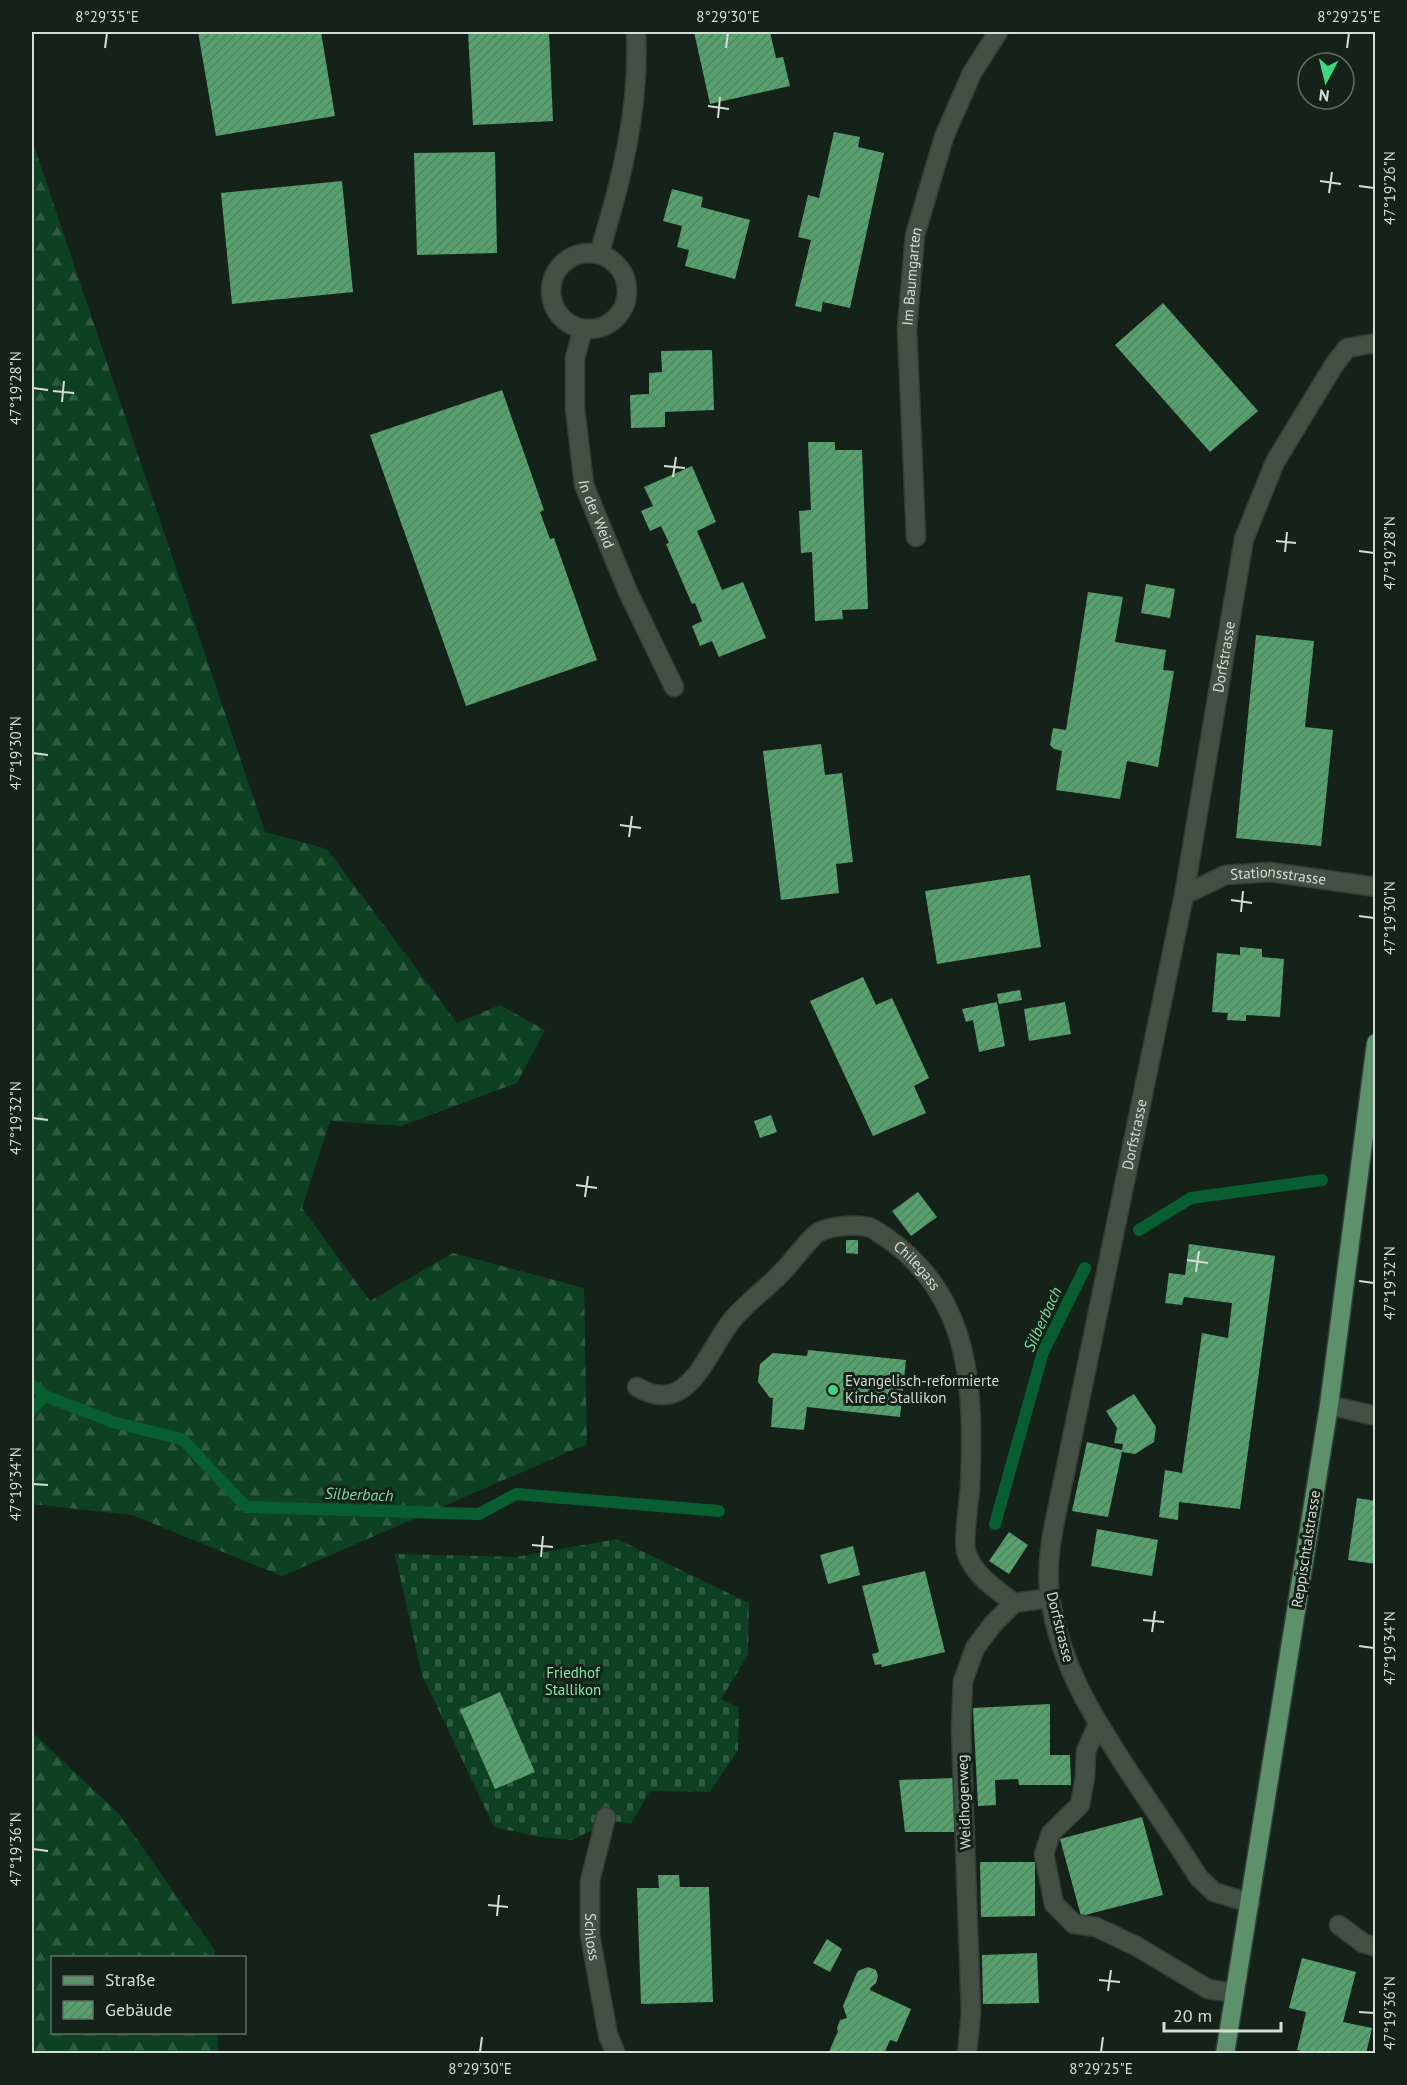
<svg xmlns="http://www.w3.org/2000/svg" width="1407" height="2085" viewBox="0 0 1407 2085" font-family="'PT Sans',sans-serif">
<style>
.forest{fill:url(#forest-firs)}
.cemetery{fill:url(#cemetery-stones)}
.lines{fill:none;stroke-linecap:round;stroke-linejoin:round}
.stream{stroke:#095e31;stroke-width:12}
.building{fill:url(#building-hatch)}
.minor-casing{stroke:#353d37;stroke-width:21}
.major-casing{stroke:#353d37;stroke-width:21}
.minor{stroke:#425045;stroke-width:18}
.major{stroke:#5c916c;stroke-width:18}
.ticks{fill:none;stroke:#d5ddd6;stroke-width:2}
.poi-dot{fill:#3ed77d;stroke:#152219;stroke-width:2}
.labels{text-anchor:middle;stroke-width:6;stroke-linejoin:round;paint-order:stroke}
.street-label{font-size:15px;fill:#d5ddd6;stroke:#152219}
.poi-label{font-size:15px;fill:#d5ddd6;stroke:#152219;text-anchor:start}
.park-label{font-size:15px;fill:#85e9a4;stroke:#152219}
.water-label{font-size:16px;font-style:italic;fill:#7bdf9b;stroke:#152219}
.neatline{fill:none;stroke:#d5ddd6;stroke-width:2}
.ticks-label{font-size:15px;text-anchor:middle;fill:#d5ddd6}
</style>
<defs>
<pattern id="forest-firs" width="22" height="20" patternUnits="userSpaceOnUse" patternTransform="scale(1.5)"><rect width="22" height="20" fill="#0d4122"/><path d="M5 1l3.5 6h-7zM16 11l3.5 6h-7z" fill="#2f5c41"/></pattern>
<pattern id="cemetery-stones" width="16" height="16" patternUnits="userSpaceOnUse" patternTransform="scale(1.5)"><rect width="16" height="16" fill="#0d4122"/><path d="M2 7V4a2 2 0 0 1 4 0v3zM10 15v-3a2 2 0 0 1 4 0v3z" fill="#2f5c41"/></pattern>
<pattern id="building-hatch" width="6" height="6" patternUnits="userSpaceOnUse" patternTransform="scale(1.5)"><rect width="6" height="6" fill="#58a16f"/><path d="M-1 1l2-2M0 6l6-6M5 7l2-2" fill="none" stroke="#518461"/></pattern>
</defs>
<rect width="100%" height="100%" fill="#152219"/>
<!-- forest -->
<path class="forest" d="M32,140L265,832L327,849L457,1023L500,1005L545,1030L517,1083L401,1126L330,1121L302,1208L370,1301L453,1253L584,1288L587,1444L282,1576L132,1515L32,1504Z
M32,1732L119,1814L215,1951V1958H52V2032L217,2033L218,2053H32Z"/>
<!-- cemetery -->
<path class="cemetery" d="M617,1539L749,1603L748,1655L721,1699L739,1708L738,1750L710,1792L650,1791L631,1824L612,1821L572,1840L539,1837L494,1827L422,1675L395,1554L516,1557Z"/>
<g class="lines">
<!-- stream -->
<path class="stream" d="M1139,1230L1191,1198L1322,1180
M32,1385L45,1396L113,1422L182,1439L246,1507L479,1514L516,1494L719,1511
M32,1409L45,1396
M995,1524L1043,1352L1085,1268"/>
</g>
<!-- building -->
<path class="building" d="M198,32H321L335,116L216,136Z
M468,32H549L553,121L473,125Z
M694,32H770L776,58L783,57L790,86L710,104Z
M834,132L860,137L858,147L884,153L850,308L823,302L821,312L795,306L811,240L798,237L808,195L819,198Z
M495,152L497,253L417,255L414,153Z
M342,181L353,292L232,304L221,193Z
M672,189L703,197L701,207L750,220L735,279L685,266L689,250L677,247L682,226L663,221Z
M1163,303L1258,411L1210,452L1115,345Z
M712,350L714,410L665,412V427L631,428L630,395L649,394V373L662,372L661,351Z
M502,390L544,510L540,512L550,539L554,538L597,660L466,706L370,435Z
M808,442H835V450H862L868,609L842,610L843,619L815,621L812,552L801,553L799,511L811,510Z
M692,466L716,522L697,531L722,590L743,582L766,638L719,657L712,641L700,646L692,626L702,621L695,603L692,604L666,544L669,543L661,526L650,531L641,511L653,506L644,487Z
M1146,584L1175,589L1170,618L1141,613Z
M1088,592L1123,597L1115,642L1166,650L1163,670L1174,671L1158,767L1127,761L1120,799L1056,790L1062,751L1054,749L1050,745L1053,728L1066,730Z
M1256,635L1314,641L1305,727L1333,730L1321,846L1236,838Z
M821,744L825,775L842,773L853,862L836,864L839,893L781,900L763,751Z
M1030,875L1041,947L937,964L925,891Z
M1240,947L1262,949V957L1284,959L1280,1017L1246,1015V1021L1227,1020L1228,1013L1212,1012L1217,953L1240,955Z
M863,977L876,1005L892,998L929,1078L914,1086L926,1113L873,1136L810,1001Z
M1020,990L1022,1000L999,1004L997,994Z
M997,1002L1005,1046L979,1052L973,1020L966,1022L962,1009Z
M1065,1002L1071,1034L1029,1041L1024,1009Z
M771,1115L777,1132L760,1138L754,1121Z
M918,1192L937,1217L911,1236L892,1211Z
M846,1240H858V1254L846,1253Z
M1189,1244L1275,1256L1240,1509L1179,1502L1178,1520L1159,1517L1165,1470L1182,1473L1202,1333L1228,1338L1232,1303L1184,1297L1182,1305L1165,1303L1169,1273L1185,1275Z
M808,1350L906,1360L900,1417L807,1407L804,1430L771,1427L773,1398H770L758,1382L760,1364L773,1353L807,1356Z
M1134,1394L1156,1427L1154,1442L1135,1454L1122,1452L1108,1517L1072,1511L1087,1442L1122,1450L1123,1444L1114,1443L1117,1428L1106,1411Z
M1357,1498L1376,1501V1564L1348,1560Z
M1097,1529L1158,1540L1152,1576L1091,1566Z
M1009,1532L1028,1545L1009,1574L989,1561Z
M853,1546L860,1575L828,1584L820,1555Z
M925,1571L945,1652L882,1667L881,1664L875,1665L872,1654L879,1652L862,1586Z
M500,1692L535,1772L495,1789L460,1710Z
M1050,1704V1755H1070L1071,1785H1019L1018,1779L995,1780L996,1805L978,1806L973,1708Z
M954,1778V1832H905L899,1780Z
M1142,1817L1163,1895L1081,1916L1060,1839Z
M980,1862H1035V1916L981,1917Z
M658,1875H679L680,1887H709L713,2002L641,2004L637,1888H659Z
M827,1939L842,1949L830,1972L813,1963Z
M1037,1953L1039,2003L983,2004L982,1955Z
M1302,1958L1356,1972L1343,2022L1372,2028L1366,2054H1316L1297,2050L1306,2012L1289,2008Z
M868,1967L876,1970L878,1976L876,1983L870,1988V1990L911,2009L897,2042L890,2040L884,2054H828L838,2031L837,2028L840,2020L847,2018L843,2006L855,1977L858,1971Z"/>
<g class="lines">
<defs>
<g id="minor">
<circle cx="589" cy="291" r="38"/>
<path d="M599,254C621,182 640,108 636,32"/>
<path id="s1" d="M583,329L575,358V408L584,485L628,592L674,687"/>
<path id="s2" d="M916,537L907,329L915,235L944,137L972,73L998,32"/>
<path id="s3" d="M1184,895L1225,875L1270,872L1376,887"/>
<path id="s4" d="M637,1387C690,1418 706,1351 733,1319C748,1301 769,1287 785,1269C793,1261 811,1236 819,1232C831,1226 855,1224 868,1227C874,1228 881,1235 887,1238C973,1298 974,1393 970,1488C969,1501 963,1541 966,1551C973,1575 996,1589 1014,1603"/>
<path d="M1329,1405L1376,1416"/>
<path d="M1098,1724L1086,1751L1085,1777L1080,1805L1051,1833L1044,1854L1054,1904L1074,1924L1096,1927L1136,1946L1208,1989L1235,1993"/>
<path id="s5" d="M606,1817L590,1881V1935L608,2035L616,2054"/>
<path id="s6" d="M1250,1903L1214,1892L1199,1878C1177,1843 1154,1809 1131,1775C1094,1718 1061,1668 1050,1598C1044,1557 1057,1513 1065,1472L1184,895L1244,539L1275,462L1334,365L1347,348L1376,343"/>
<path d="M1339,1925L1363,1943L1376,1947"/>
<path d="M967,2054L971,2013L961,1729L963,1681L975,1648L993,1624L1014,1603L1050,1598"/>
</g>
<path id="major" d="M1225,2054L1329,1405L1376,1043"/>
</defs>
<!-- minor casing -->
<use href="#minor" class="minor-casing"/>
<!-- major casing -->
<use href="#major" class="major-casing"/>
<!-- minor -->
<use href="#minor" class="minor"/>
<!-- major -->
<use href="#major" class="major"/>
</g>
<!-- ticks -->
<path class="ticks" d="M105,48L107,33M726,48L728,33M1347,48L1349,33M708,106L729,109M718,118L720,97M1320,181L1341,184M1359,186L1374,188M1329,193L1332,172M33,388L48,390M53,391L74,393M62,402L64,381M664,466L685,468M673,477L676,457M1276,541L1296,543M1359,551L1374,553M1285,552L1287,532M33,753L48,755M620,825L641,828M629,837L632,816M1231,900L1252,903M1241,912L1243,891M1359,916L1374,918M33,1118L48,1120M576,1185L597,1188M585,1197L588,1176M1187,1260L1208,1263M1196,1272L1199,1251M1359,1281L1374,1283M33,1484L48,1485M532,1545L553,1547M541,1557L543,1536M1143,1620L1164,1622M1152,1632L1155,1611M1359,1646L1374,1648M33,1849L48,1851M488,1905L508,1907M497,1916L499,1895M1099,1980L1120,1982M1108,1991L1111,1970M1359,2012L1374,2013M480,2052L482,2037M1101,2052L1103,2037"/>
<!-- markers -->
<circle class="poi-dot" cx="833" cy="1390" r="6"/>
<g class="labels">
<!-- street labels -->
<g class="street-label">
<text dy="5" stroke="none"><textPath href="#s2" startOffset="261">Im Baumgarten</textPath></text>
<text dy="5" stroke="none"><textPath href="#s1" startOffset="189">In der Weid</textPath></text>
<text dy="5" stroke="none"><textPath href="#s6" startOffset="1336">Dorfstrasse</textPath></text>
<text dy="5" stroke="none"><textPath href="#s3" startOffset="99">Stationsstrasse</textPath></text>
<text dy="5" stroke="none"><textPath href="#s6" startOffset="850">Dorfstrasse</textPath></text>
<text dy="5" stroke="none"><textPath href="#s4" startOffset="370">Chilegass</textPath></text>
<text transform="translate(1306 1549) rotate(-81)" y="5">Reppischtalstrasse</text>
<text transform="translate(1060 1627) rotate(76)" y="5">Dorfstrasse</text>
<text transform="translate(964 1802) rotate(-92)" y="5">Weidhogerweg</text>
<text dy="5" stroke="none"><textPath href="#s5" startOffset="122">Schloss</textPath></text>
</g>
<!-- poi labels -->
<g class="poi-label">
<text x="845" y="1386">Evangelisch-reformierte<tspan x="845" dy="17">Kirche Stallikon</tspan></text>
</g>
<!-- park labels -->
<g class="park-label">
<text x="573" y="1678">Friedhof<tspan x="573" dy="17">Stallikon</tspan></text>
</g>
<!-- water labels -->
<g class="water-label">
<text transform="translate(1042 1319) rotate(-65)" y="6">Silberbach</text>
<text transform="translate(359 1494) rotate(2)" y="6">Silberbach</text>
</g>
</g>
<!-- border -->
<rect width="1407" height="2085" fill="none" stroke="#152219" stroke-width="66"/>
<!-- legend -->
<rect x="51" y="1956" width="195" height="78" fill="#152219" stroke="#626d65" stroke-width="1.5"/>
<rect x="63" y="1976" width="30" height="9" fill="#5c916c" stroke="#626d65" stroke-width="1.5"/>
<text x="105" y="1986" font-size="18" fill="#d5ddd6">Straße</text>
<rect x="63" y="2001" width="30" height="18" fill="url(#building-hatch)" stroke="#626d65" stroke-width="1.5"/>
<text x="105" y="2016" font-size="18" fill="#d5ddd6">Gebäude</text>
<!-- north arrow -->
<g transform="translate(1326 81) rotate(187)"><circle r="28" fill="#152219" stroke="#626d65" stroke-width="1.5"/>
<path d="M0-4.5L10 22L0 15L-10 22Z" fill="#3ed77d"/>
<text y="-9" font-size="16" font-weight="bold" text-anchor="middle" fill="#d5ddd6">N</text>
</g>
<!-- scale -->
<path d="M1164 2022v9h117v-9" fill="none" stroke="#d5ddd6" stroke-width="3"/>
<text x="1173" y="2022" font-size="18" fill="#d5ddd6" stroke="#152219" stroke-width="4.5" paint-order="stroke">20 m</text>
<rect x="33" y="33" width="1341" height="2019" class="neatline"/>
<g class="ticks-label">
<text x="107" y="22">8°29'35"E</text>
<text x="728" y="22">8°29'30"E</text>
<text x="1349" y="22">8°29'25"E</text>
<text transform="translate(1390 188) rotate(-90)" y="5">47°19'26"N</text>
<text transform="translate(16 388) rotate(-90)" y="5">47°19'28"N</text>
<text transform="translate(1390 553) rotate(-90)" y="5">47°19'28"N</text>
<text transform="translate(16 753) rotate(-90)" y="5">47°19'30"N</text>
<text transform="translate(1390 918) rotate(-90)" y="5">47°19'30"N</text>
<text transform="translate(16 1118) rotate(-90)" y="5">47°19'32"N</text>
<text transform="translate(1390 1283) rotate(-90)" y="5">47°19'32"N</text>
<text transform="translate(16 1484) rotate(-90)" y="5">47°19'34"N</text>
<text transform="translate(1390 1648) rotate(-90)" y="5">47°19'34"N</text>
<text transform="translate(16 1849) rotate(-90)" y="5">47°19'36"N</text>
<text transform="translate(1390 2013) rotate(-90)" y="5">47°19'36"N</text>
<text x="480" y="2074">8°29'30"E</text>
<text x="1101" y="2074">8°29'25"E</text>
</g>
</svg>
